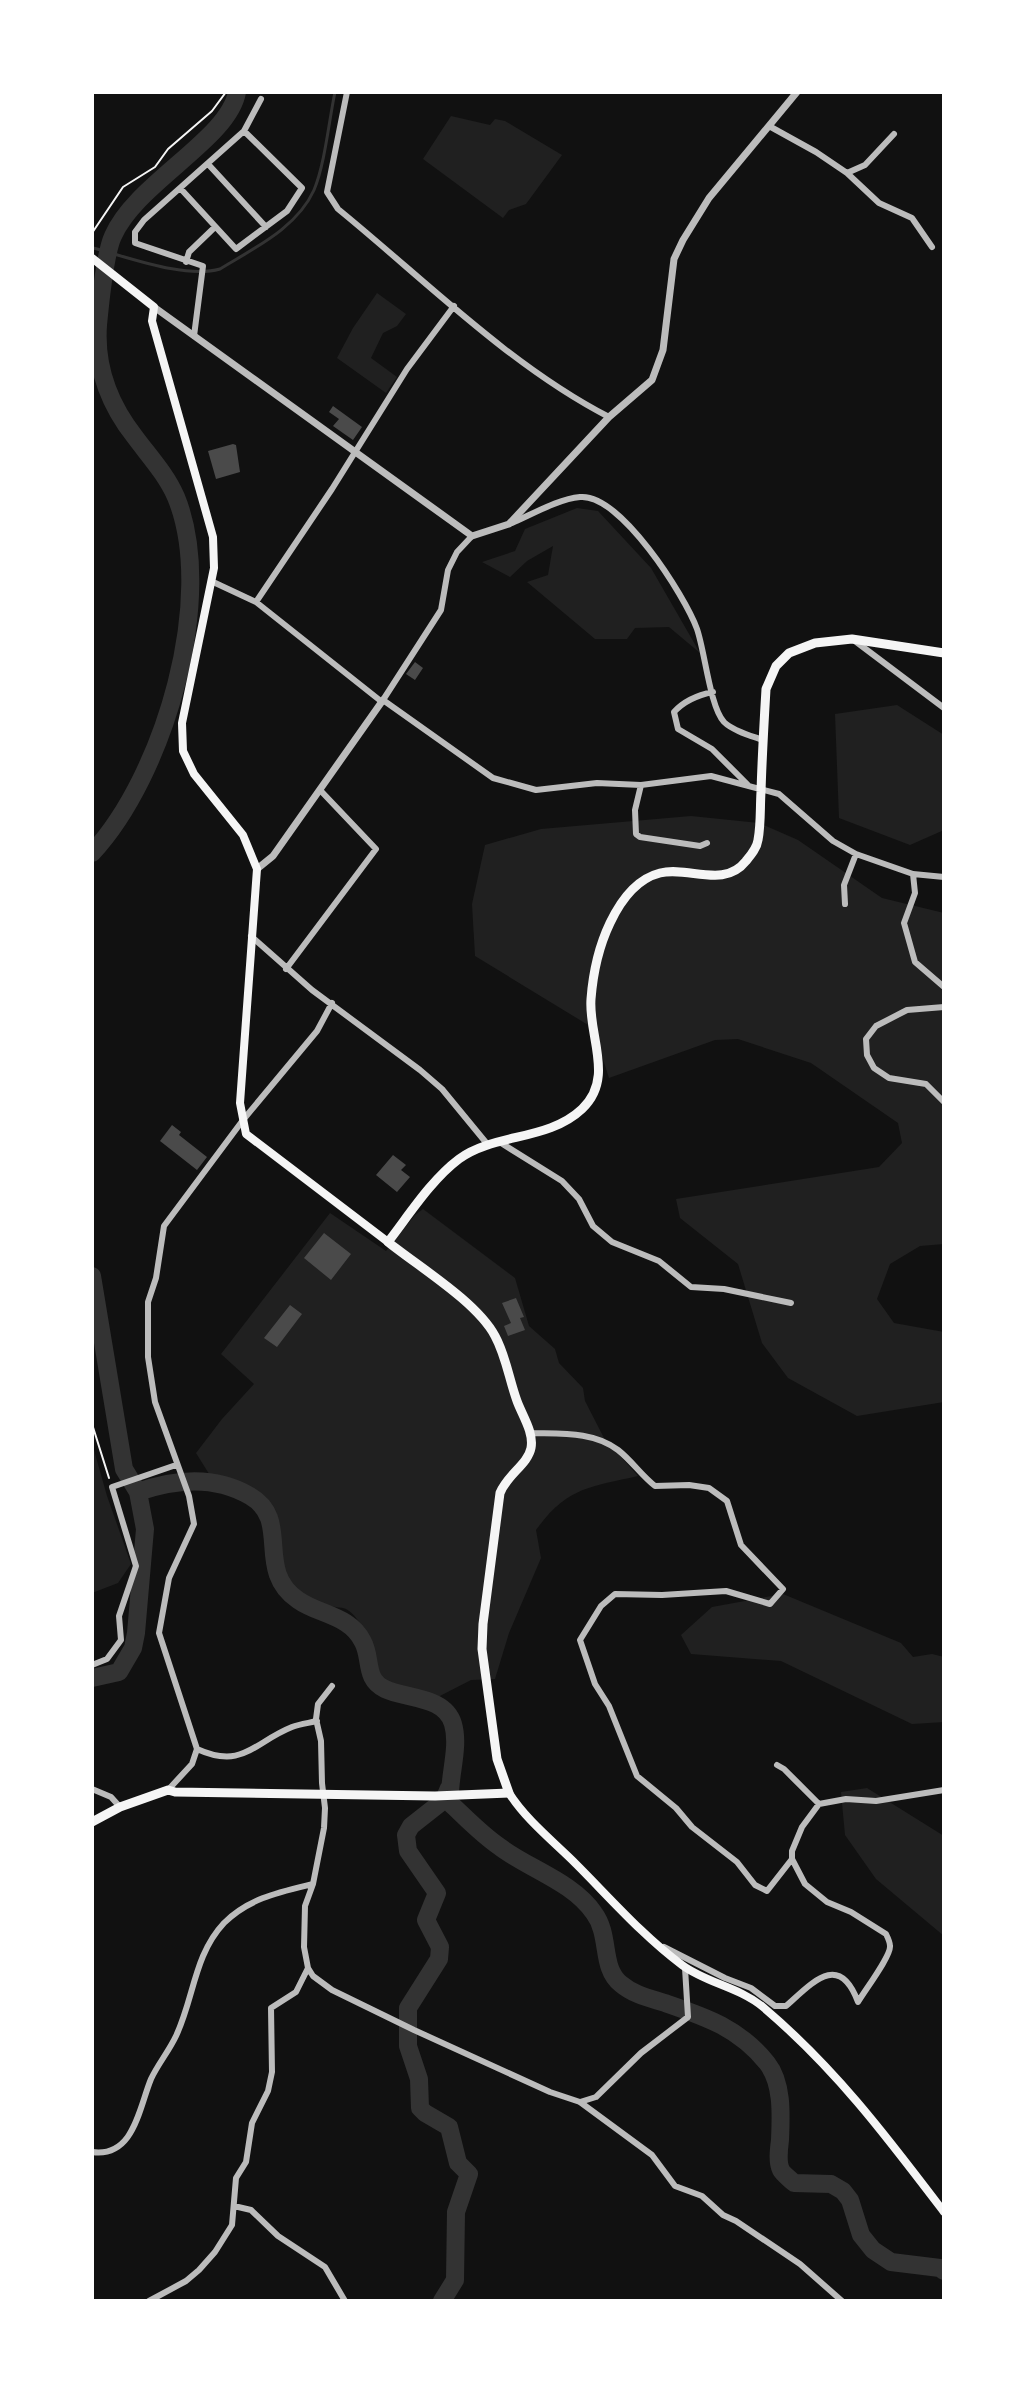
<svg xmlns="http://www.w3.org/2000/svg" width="1036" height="2393" viewBox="0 0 1036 2393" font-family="Commissioner,sans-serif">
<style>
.green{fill:#202020}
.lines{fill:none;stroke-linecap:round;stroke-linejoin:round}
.stream{stroke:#333;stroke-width:3}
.river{stroke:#333;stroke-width:18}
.building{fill:#4a4a4a}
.path{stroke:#f5f5f5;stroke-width:2}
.minor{stroke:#bcbcbc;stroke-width:6}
.tertiary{stroke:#bcbcbc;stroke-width:7}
.secondary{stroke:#f5f5f5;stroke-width:8}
.primary{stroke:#f5f5f5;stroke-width:9}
</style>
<rect width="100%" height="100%" fill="#111"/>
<!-- green -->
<path class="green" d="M451,116L490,125L495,119L505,121L562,155L526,204L509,210L503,218L423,159Z
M377,293L406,314L397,326L383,333L371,358L397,377L386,393L337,358L353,328Z
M577,508L598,511L651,568L700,653L669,627L635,628L627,639H595L527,582L548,575L553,546L527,561L510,577L482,562L515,551L525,529Z
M897,705L944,735V830L910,845L839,818L835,714Z
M691,816L759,823L798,840L882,898L944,913V1244L920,1246L890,1264L877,1299L894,1323L944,1332V1402L857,1416L788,1378L762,1343L738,1264L680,1218L676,1199L879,1167L902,1143L898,1123L811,1063L738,1039L715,1040L609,1078L593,1028L475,956L472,904L485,845L541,829Z
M423,1209L515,1278L529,1326L555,1349L559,1363L583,1388L585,1401L604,1438L638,1476C590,1487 567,1487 536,1530L541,1558L509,1633L495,1679L471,1680L436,1698L419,1691L390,1687L374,1675C372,1655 366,1620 346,1609C341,1607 333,1607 328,1606C312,1603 295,1596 285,1583C279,1576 278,1563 277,1554C277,1544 278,1533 276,1523C270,1492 238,1482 211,1477L196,1453L222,1419L254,1384L221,1354L330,1213L386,1251L415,1215Z
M92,1443L107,1496L131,1564L118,1583L92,1593Z
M783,1594L901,1643L913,1657L932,1654L944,1657V1722L912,1724L781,1661L691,1654L681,1635L712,1607Z
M867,1788L944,1836V1936L876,1879L845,1835L841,1792Z"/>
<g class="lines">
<!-- stream -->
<path class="stream" d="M93,248C128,257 185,279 220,269C254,248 297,228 314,190C325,164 329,120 335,92"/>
<!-- river -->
<path class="river" d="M92,853C164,776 217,597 176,497C166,474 149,456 135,437C109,404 95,367 98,325C100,304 105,253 113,236C136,183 229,139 237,92
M92,1276L124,1469L138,1492L145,1529L136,1633L133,1648L119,1672L92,1678
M138,1492C175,1479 214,1475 250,1496C292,1520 254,1570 298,1600C319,1615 350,1615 363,1642C372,1659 364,1679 385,1689C406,1699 445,1696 453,1724C460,1748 448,1778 450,1803C466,1818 482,1835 500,1847C529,1869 573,1882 594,1913C611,1936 600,1967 621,1984C634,1995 649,1998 665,2003C706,2017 739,2028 767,2063C783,2083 781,2116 780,2140C779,2148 777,2162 781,2170C783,2174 790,2179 794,2183L831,2184L843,2191L850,2200L861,2235L873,2250L891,2262L940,2268L944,2271
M442,2301L455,2280L456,2212L469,2174L458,2163L449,2127L425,2113L420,2108L419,2079L408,2046V2008L439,1959L440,1947L426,1920L437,1893L408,1851L406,1835L411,1826L444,1800L449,1788"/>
</g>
<!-- building -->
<path class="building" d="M333,406L362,427L353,440L333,426L339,419L329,412Z
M233,444L236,445L240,472L216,479L208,451Z
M415,662L423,668L415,680L406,674Z
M172,1125L181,1132L179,1135L207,1157L197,1170L160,1141Z
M393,1155L406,1165L401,1170L410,1177L397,1192L376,1175Z
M324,1233L351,1254L331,1280L304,1258Z
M516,1298L524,1317L520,1318L525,1330L508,1336L504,1326L511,1323L502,1303Z
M290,1305L302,1314L277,1347L264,1338Z"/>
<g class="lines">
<!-- path -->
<path class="path" d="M92,233L123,187L155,167L168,149L212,111L226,92
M92,1424L109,1478"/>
<!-- minor -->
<path class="minor" d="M347,92L327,192L338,209C424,279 510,366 609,417
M769,126L816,152L847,173L879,203L912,218L932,247
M208,164L266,227
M847,173L865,165L894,134
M180,188L236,249L287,211L302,188L244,131
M186,262L189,252L215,227
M194,336L203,266L135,243V232L144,220L244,131L261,99
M512,523C533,514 558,499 580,497C620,493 685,596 697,629C705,652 710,707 724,722C733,731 752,736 763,740
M472,536L457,552L448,570L441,610L383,700L493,778L536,790L597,783L641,785L711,776L779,794L833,841L856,854L913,874L944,877
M211,581L256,602L382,702
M256,602L332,489L407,369L454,306
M855,641L944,708
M713,692C698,695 684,701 674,712L678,729L712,749L748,785
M641,785L635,810L636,834L640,837L700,846L707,843
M913,874L915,893L904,923L915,962L944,987
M845,904L844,885L856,854
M251,936L312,990L420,1070L442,1089L488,1145
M286,969L376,849L320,790
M944,1007L907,1010L876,1026L866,1039L867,1055L874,1068L889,1078L926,1084L944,1102
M501,1143L562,1181L579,1199L593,1226L612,1242L659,1261L691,1287L724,1289L791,1303
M530,1433C560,1434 593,1431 618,1450C632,1461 641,1475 655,1486L689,1485L709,1488L727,1501L741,1545L783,1589L770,1604L726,1591L662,1595L615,1594L601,1606L580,1640L595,1684L609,1706L637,1776L676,1808L692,1827L737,1862L755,1885L767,1891L792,1859
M92,1665L107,1659L121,1640L119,1616L136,1566L112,1487L176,1465
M332,1686L318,1704L316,1719L321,1741L322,1783L325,1808L324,1828L313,1884L305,1906L304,1947L308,1968L313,1976L332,1990L414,2030L550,2092L580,2102L652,2155L675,2186L702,2196L723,2215L736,2221L800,2264L842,2301
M197,1749C243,1770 254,1742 292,1727C300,1724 309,1723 317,1721
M777,1765L784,1769L819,1804
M92,1789L111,1797L120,1807
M168,1790L192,1764L197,1749L159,1633L169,1578L194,1524L189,1496L155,1402L148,1357V1302L156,1278L164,1226L243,1120L317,1031L332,1003
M664,1947L725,1978L751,1988L775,2006H786C812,1983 839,1951 858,2002C865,1990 891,1956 890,1946C890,1942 888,1938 886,1934L851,1912L827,1902L805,1884L792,1859V1851L802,1827L819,1804L846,1799L876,1801L944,1790
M580,2102L596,2097L641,2053L688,2017L685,1968
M92,2152C134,2158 139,2108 151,2079C158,2064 169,2051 176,2036C194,1998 194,1955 224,1923C249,1898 280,1892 313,1884
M234,2206L251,2210L278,2236L325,2267L345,2301
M149,2301L186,2281L199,2270L215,2252L232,2225L236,2178L246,2162L252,2123L268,2091L272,2072L271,2008L296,1992L308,1968"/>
<!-- tertiary -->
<path class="tertiary" d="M154,307L472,536L509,524L609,417L652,380L663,350L674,259L683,240L709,198L797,92
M257,869L273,856L383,700"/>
<!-- secondary -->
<path class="secondary" d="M92,258L154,307L152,321L213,537L214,568L182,723L183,751L194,774L243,835L257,869L240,1103L246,1134L388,1242
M509,1793C526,1820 554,1842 576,1864C610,1898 643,1936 682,1965C706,1983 739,1987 763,2007C836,2069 887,2137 944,2212"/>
<!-- primary -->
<path class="primary" d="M92,1822L120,1807L168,1790L175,1792L435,1796L509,1793L497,1759L482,1649L483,1624L500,1493C507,1475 528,1464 531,1448C534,1432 522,1415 517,1401C509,1379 506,1356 495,1336C477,1302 419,1267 388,1242C409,1215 431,1180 459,1159C495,1133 548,1141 582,1109C615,1078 588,1036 591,999C593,973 599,946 610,923C620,902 636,879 660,873C689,866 724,889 746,861C751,855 757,848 758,840C761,825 760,807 761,792C762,757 764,723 766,689L776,666L789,653L815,643L852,639L944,653"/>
</g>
<!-- border -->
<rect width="1036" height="2393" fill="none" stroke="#ffffff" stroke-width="188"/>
</svg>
